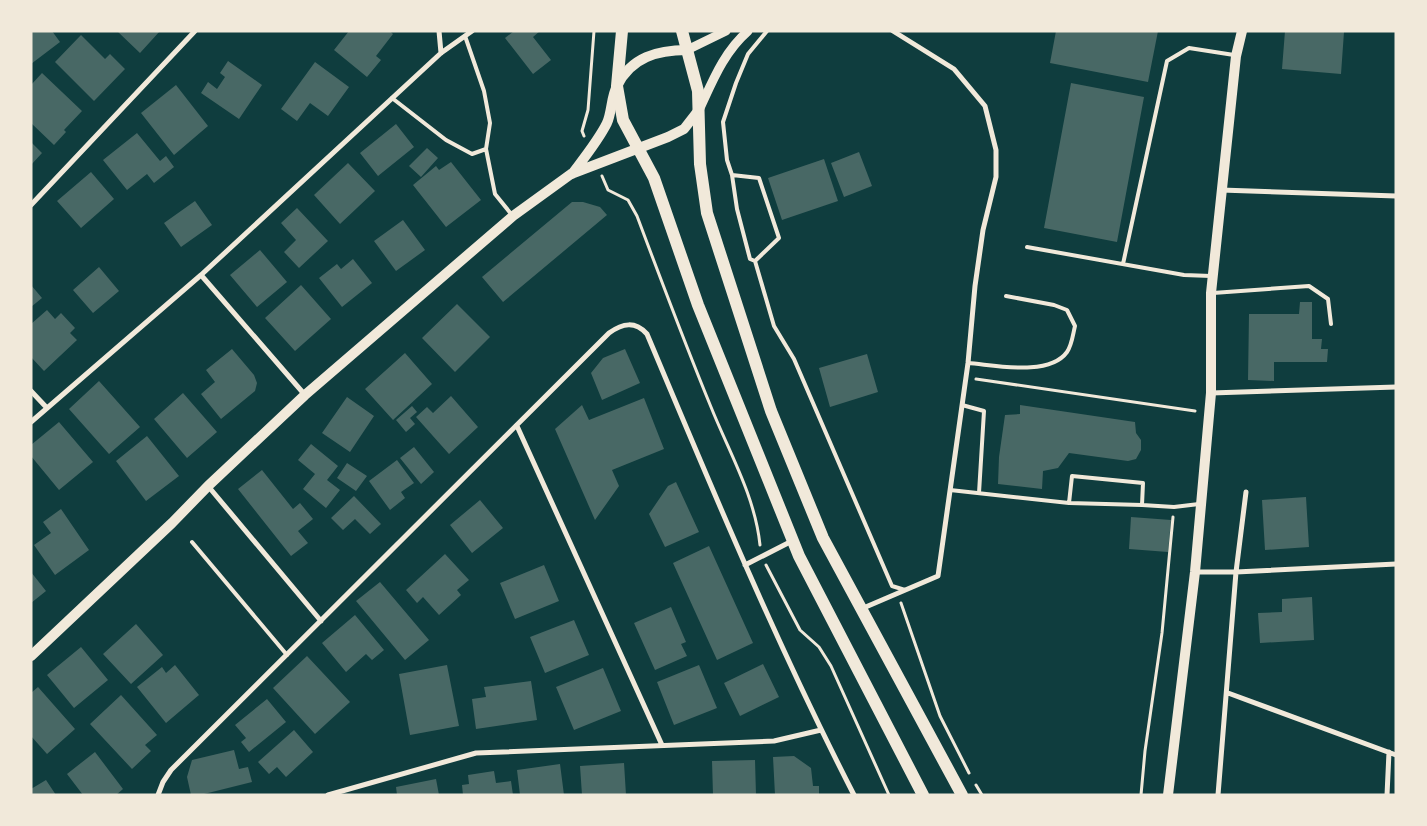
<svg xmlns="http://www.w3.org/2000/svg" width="1427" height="826" viewBox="0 0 1427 826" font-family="'Public Sans',sans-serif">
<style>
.building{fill:#486865}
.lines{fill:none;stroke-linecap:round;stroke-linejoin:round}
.path{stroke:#f1e9da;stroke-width:3}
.service{stroke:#f1e9da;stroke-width:4}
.minor{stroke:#f1e9da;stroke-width:5}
.tertiary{stroke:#f1e9da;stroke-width:9}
.secondary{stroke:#f1e9da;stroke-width:10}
.trunk{stroke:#f1e9da;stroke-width:12}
</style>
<rect width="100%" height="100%" fill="#0f3d3e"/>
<!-- building -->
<path class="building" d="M31,31H52L60,42L31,64Z
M117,31H160L140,53Z
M349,31H390L393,34L376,56L381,60L367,77L334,50Z
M514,31H540L533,37L551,60L533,74L505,38Z
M1056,31H1158L1148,82L1050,63Z
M1285,31L1344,32L1341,74L1282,69Z
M81,35L105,59L110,54L125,69L94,101L55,62Z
M228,61L262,85L239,119L201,93L208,82L217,89L225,77L220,73Z
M315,62L349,87L328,116L310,103L297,121L281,109Z
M42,73L82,111L64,130L66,132L54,145L31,123V85Z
M1071,83L1144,97L1117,242L1044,228Z
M176,85L208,126L174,155L141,113Z
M396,124L414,147L378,176L360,153Z
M137,133L160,161L166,156L174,167L154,183L147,174L127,190L103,160Z
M31,142L42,153L31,165Z
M427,148L438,158L421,177L409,166Z
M859,152L872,186L844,197L831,163Z
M824,159L838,201L782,220L768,178Z
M451,162L481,200L446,227L413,185L436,166L439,170Z
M348,163L375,191L340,224L314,195Z
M91,172L114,199L81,228L57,201Z
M195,201L212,225L181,247L164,223Z
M572,202H583L600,207L607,215L503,302L482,277Z
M297,208L328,241L299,268L284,252L296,240L281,223Z
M403,220L425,250L396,271L374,241Z
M260,250L287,282L257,307L230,275Z
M353,259L372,283L342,307L319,278L337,264L341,269Z
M99,267L119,291L93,313L73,290Z
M31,285L42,298L31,307Z
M301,285L331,319L295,351L265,318Z
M1300,302H1312V339H1322L1321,349H1328L1327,362H1274V381L1248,380L1249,314H1299Z
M457,304L490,337L455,372L422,338Z
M47,310L55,319L61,313L75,328L70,333L77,340L44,371L31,357V324Z
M232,349L254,375L257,383L255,391L221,419L201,394L215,382L206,370Z
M625,349L640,383L602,400L591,373L603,358Z
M405,353L432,384L393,420L365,389Z
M867,354L878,392L830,407L819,368Z
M99,381L140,427L109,454L69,409Z
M183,393L217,432L187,458L154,419Z
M451,396L478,427L449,454L416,417L427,407L433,413Z
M347,397L374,416L350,452L322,433Z
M644,398L664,449L612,470L619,486L595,520L555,429L582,405L589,420Z
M1020,405L1135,422L1136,433L1141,440V450L1136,459L1128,461L1069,453L1058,468L1043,471L1042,489L998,484L999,457L1005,415L1020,414Z
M412,406L417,412L410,418L415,424L406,432L396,420Z
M59,422L93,462L59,490L31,456V445Z
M147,436L179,476L146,501L116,461Z
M311,444L338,466L327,480L340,490L326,508L303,489L315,474L298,460Z
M414,447L434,472L421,484L400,458Z
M397,460L414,483L401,492L405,498L390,510L369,481Z
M347,463L367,476L356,491L337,478Z
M262,470L293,509L300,503L313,519L298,531L308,543L291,556L238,489Z
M676,482L699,532L665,547L649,514L668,486Z
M354,496L381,524L370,534L355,519L343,530L331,518Z
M1306,497L1309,547L1265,550L1262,500Z
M480,500L503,528L472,553L450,525Z
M61,509L89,550L55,575L34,545L51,533L43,522Z
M1131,517L1171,520L1168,552L1129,549Z
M709,546L753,643L717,660L673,563Z
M445,554L469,580L457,590L461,595L439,615L423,597L417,603L406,590Z
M544,565L559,601L515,619L500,583Z
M31,572L46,591L31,603Z
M380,582L429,640L405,660L356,601Z
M1312,597L1314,640L1260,643L1258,613L1282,612V599Z
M671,607L686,642L681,644L687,656L655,670L634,623Z
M355,615L384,650L372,660L366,654L346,672L322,643Z
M574,620L589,655L545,673L530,637Z
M136,624L163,655L131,684L103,654Z
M81,647L108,680L74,708L47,675Z
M307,656L350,702L315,734L273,688Z
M763,664L779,697L740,716L724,683Z
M175,665L199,695L166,723L137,687L162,667L166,673Z
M447,665L459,726L410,735L399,674Z
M699,665L717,708L674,725L657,682Z
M603,668L621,711L574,730L556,687Z
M531,681L537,720L476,729L472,699L486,697L484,687Z
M38,687L75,729L47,754L31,736V693Z
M121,695L157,735L145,745L151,751L132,769L90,724Z
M267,699L286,722L249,752L241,742L246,738L235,725Z
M294,730L313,752L286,777L277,767L269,774L258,762Z
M234,750L239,769L248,767L252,782L200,795H191L187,777L192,760Z
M95,752L123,789L116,795H83L67,774Z
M794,756L811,768L813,786H819V795H775L773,757Z
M755,760L756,795H713L712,761Z
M624,763L626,795H582L580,766Z
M560,764L564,795H520L517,770Z
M494,771L496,783L511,781L513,795H463L462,785L469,784L468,775Z
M436,779L439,795H397L396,787Z
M46,780L56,795H31V789Z"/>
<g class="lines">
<!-- path -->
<path class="path" d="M584,136L582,131L588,110L594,31
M602,176L608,190L628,200L637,216C661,280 685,344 711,407C729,452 755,496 760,545
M976,379L1195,411
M766,565L800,630L819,647L831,666L889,795
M901,603L940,716L969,773
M976,785L982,795
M1141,795L1145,751L1162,633L1173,517"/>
<!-- service -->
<path class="service" d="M767,31L748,54L736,83L723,122L727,160L732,175L737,209L750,259L755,261L774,326L794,359L892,586L905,590
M465,36L484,91L490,123L486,149L495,194L512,215
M392,98L446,140L472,154L486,149
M732,175L759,178L779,238L755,261
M1027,247L1184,275L1211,276
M1123,264L1167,61L1189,48L1234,55
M1213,293L1309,286L1328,299L1331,324
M968,363C995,365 1049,377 1067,352C1072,345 1073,334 1075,326L1067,310L1054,305L1006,296
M962,405L984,411L979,493
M950,490L1069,503L1072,476L1143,483L1142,505L1174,507L1199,504
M1069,503L1142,505
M192,542L287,655"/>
<!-- minor -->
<path class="minor" d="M439,31L441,53
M1221,190L1396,196
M31,205L195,31
M201,275L305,395
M31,391L47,408
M1211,393L1396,387
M31,422L201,275L441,53L472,31
M517,426L662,745
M208,486L321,621
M745,565L792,541
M1195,572H1236L1396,564
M861,609L938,576L968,363L975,286L983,230L996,177V150L985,106L954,69L893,31
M1228,693L1396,755
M158,795L163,782L171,770L609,333C623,323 635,321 647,334C712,489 777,645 854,795
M328,795L476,753L774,741L821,730
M1218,795L1236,572L1246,492
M1387,795L1389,752"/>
<!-- tertiary -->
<path class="tertiary" d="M687,50L726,31
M700,108C713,80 724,52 748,31"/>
<!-- secondary -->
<path class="secondary" d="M572,174C584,158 598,141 607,123C612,112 611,97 617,86C631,57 658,50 687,50
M31,656L172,523L208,486L305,395L513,216L571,174L668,137L684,129L698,111
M1168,795L1195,572L1211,393V293L1236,56L1242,31"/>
<!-- trunk -->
<path class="trunk" d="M622,31L617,86L623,120L654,178L698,305L799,556L923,795
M682,31L698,91L700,164L707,213L771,411L823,538L962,795"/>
</g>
<!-- border -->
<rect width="1427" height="826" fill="none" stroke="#f1e9da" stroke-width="65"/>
</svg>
